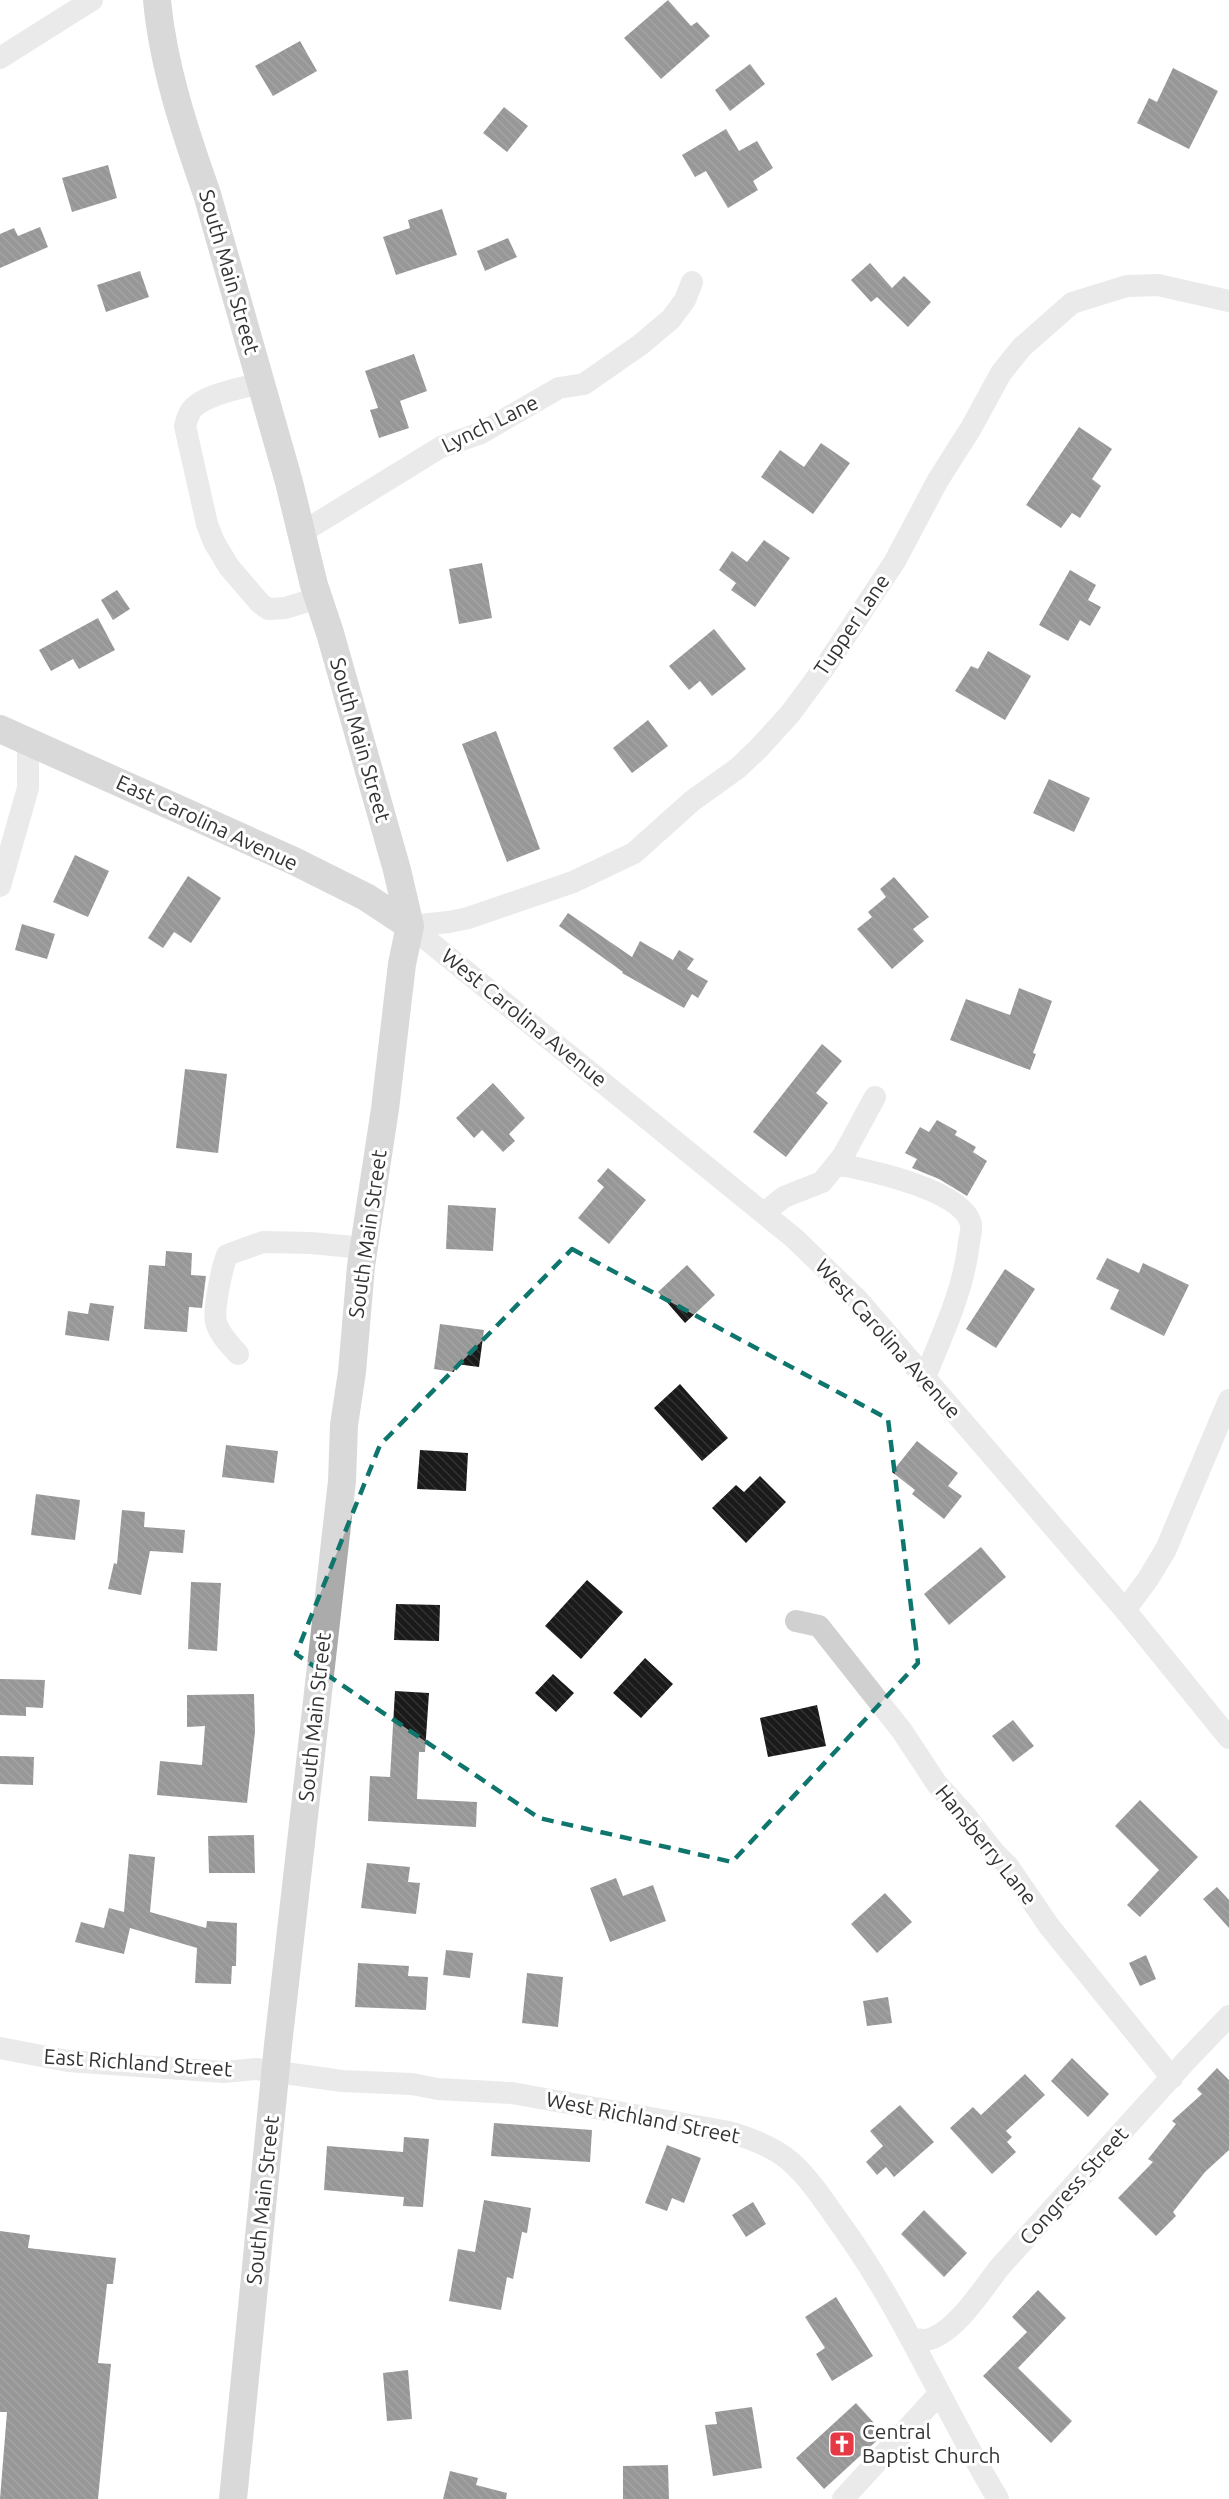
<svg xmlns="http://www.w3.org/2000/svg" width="1229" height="2499" viewBox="0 0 1229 2499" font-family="Ubuntu,sans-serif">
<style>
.building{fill:url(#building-back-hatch)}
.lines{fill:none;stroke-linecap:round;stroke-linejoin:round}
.minor{stroke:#d0d0d0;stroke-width:22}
.major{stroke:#ababab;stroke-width:28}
.marked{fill:none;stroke:#0f766e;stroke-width:4.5;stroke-dasharray:12 8;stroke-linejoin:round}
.labels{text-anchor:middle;stroke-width:6;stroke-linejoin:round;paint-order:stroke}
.street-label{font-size:21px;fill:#333;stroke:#fff}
.poi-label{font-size:21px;fill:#333;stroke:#fff;text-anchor:start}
</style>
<defs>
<pattern id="building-back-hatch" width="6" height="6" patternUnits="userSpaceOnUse" patternTransform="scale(1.5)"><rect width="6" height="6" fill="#1a1a1a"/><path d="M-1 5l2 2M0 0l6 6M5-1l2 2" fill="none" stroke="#333"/></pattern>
</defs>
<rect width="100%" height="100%" fill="#fff"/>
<!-- building -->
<path class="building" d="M668,0L691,26L697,22L710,36L661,79L624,38Z
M300,41L317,71L273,96L255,66Z
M750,64L765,84L730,111L715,90Z
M1173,68L1218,91L1189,149L1137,123L1149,98L1157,102Z
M504,107L528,126L507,152L483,133Z
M726,129L739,151L757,141L773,168L753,181L758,190L728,208L706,171L695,177L682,155Z
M108,165L117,198L72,212L62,178Z
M442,209L457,255L396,275L383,237L410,228L408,220Z
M40,227L48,247L0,268V234L14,228L18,236Z
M508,238L517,257L485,271L477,251Z
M870,263L892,288L904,276L931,302L908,327L877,297L871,302L851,280Z
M140,271L149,297L106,312L97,285Z
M414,354L427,391L400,401L409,428L379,438L370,410L378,408L365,371Z
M1079,427L1112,449L1092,479L1101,486L1080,518L1072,513L1061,528L1026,505Z
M821,443L850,463L813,514L761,477L780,450L804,467Z
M764,540L790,558L755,607L731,590L736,583L719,570L732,551L747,562Z
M482,563L492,618L459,624L449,569Z
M1070,570L1096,585L1088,600L1101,607L1090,626L1080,620L1068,641L1039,625Z
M117,590L130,609L113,620L101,600Z
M98,618L115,650L79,669L73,659L51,671L39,650Z
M714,629L746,669L712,696L700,681L689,690L669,666Z
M988,651L1031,676L1005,720L955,691L971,666L978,669Z
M648,720L668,746L632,773L613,748Z
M496,731L540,849L507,862L462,744Z
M1049,779L1090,798L1074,832L1033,813Z
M75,855L109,871L88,917L53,902Z
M188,876L221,898L191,943L174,932L163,948L148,938Z
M894,877L929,917L913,929L924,941L892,969L857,929L872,917L868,912L886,897L880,889Z
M568,913L632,957L640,941L673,960L679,950L694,959L687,969L708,981L698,998L692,994L684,1008L622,973L623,972L559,926Z
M22,924L55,934L47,959L15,950Z
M1019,988L1052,1001L1033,1053L1036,1054L1030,1070L950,1040L966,999L1010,1015Z
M822,1044L842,1061L816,1093L828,1103L786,1157L753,1132Z
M185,1069L227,1074L218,1153L176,1148Z
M493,1083L525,1118L509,1134L515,1141L503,1152L482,1130L474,1138L456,1118Z
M937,1120L957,1131L955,1135L976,1147L973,1152L987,1161L967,1196L939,1179L912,1168L917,1159L905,1153L920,1127L929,1132Z
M608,1168L646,1200L609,1244L578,1218L604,1187L597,1181Z
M448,1205L496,1208L493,1251L446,1249Z
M166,1251L192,1253L191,1275L206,1276L202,1308L189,1307L187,1332L144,1329L149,1265L165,1266Z
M1107,1258L1139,1273L1143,1263L1189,1285L1164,1336L1110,1309L1119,1290L1096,1279Z
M687,1265L715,1295L685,1323L658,1292Z
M1005,1269L1035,1289L996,1348L966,1329Z
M90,1303L114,1306L109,1341L65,1335L68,1311L88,1314Z
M440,1324L484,1330L479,1367L456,1364L454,1372L434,1369Z
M680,1384L728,1438L702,1461L654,1408Z
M917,1441L958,1473L948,1486L962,1496L944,1519L912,1494L915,1490L892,1472Z
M226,1445L278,1451L274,1483L222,1477Z
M420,1450L468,1453L466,1491L417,1489Z
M760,1476L786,1502L746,1543L712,1508L736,1485L744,1492Z
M36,1494L80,1500L75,1540L31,1535Z
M122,1510L145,1512L144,1527L185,1530L183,1553L150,1551L141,1595L108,1589L114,1563L117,1564Z
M981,1547L1006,1577L949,1625L924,1594Z
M587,1580L623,1612L581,1659L545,1626Z
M191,1582L221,1583L217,1651L188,1649Z
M396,1604L440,1605L439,1641L394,1640Z
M645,1658L673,1684L641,1718L613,1693Z
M553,1674L574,1693L556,1712L535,1693Z
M0,1679L45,1680L43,1708L26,1707V1716L0,1715Z
M395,1691L429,1693L425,1752H419L417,1799L477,1802L476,1827L368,1821L370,1776L390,1777Z
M254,1694L255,1732L247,1803L157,1795L160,1761L202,1765L205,1726L187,1727V1695Z
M817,1705L826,1746L768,1757L760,1718Z
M1013,1720L1034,1746L1013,1762L992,1736Z
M0,1756L34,1757L33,1785L0,1784Z
M1140,1800L1198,1857L1140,1917L1127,1905L1159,1870L1115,1826Z
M254,1835L255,1873H209L208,1836Z
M129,1854L155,1857L150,1912L206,1928L207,1921L237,1923L236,1966H232L231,1984L195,1983L197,1948L130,1928L124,1954L75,1942L81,1922L104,1928L109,1908L124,1912Z
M367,1863L410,1867L408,1882L420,1883L416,1914L361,1908Z
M616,1878L623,1896L653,1885L666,1921L610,1942L590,1888Z
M1217,1887L1229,1900V1928L1203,1899Z
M885,1893L912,1922L877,1953L851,1924Z
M446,1950L473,1953L470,1978L443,1975Z
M1146,1955L1156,1979L1140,1986L1129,1963Z
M358,1963L409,1966L408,1976L428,1977L426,2010L355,2007Z
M527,1973L563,1977L558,2027L522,2023Z
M888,1997L892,2023L867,2026L863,2001Z
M1072,2058L1109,2094L1088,2117L1051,2081Z
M1217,2068L1229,2080V2150L1205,2172L1173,2212L1176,2216L1156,2236L1118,2198L1153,2162L1148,2159L1176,2124L1172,2121L1202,2094L1197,2089Z
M1025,2074L1045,2095L1006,2131L1012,2137L1007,2142L1016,2152L992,2174L950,2128L973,2107L981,2115Z
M900,2105L934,2142L894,2177L886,2167L877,2175L866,2162L883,2146L870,2131Z
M494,2123L592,2130L590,2162L491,2156Z
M404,2137L429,2139L423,2207L403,2206L404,2197L324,2190L327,2146L403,2152Z
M667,2145L701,2158L684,2203L672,2198L667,2211L645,2203Z
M484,2200L531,2208L527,2233L522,2232L513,2279L507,2277L501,2310L449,2301L458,2249L475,2252Z
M753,2202L766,2224L746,2237L732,2215Z
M924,2210L967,2253L944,2277L901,2234Z
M0,2231L30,2235L28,2248L116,2258L113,2284H107L98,2363L111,2364L98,2499H0L7,2412H0Z
M1038,2290L1066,2318L1018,2368L1072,2421L1051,2443L983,2376L1027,2332L1012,2317Z
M836,2297L873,2356L832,2381L816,2354L825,2348L805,2317Z
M408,2370L412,2419L387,2421L383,2373Z
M856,2403L884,2434L824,2489L796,2458Z
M752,2407L762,2468L713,2476L705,2425L717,2424L715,2412Z
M668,2465L669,2499H623V2466Z
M450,2471L478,2478L476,2485L507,2493L506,2499H443Z"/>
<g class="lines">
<!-- minor -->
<path class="minor" d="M0,58L92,0
M261,383C242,388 200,395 190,412C188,416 186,422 185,426L207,524L214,542L229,567L260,603L268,609L285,608L318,598
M301,533L441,447L481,433L559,388L584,384L640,345L671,319L685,300L692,282
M0,886L28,788V741
M410,926L794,1238L858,1300L1125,1610L1229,1738
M410,926L449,922L468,918L573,882L634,853L692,801L738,768L758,749L790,714L829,661L895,561L938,480L971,428L1001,373L1022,347L1072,303L1127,286L1158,285L1229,301
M837,1164C867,1170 963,1189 971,1224C972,1229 970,1237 969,1242C964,1290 943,1333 925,1377
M764,1213L784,1197L822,1182L843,1156L875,1097
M238,1354C230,1345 219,1334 216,1322C213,1309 222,1268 227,1255L263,1242L311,1243L364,1248
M1125,1610L1148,1579L1166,1549L1229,1400
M796,1621L819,1626L902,1731L937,1784L966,1816L994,1852L1008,1866L1049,1926L1172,2078
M0,2048L68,2061L224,2072L256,2069L342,2081L412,2084L438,2089L512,2093L729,2132C750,2138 774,2147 791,2162C810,2179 824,2201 839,2222C902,2308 943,2408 998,2499
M911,2339C917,2339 925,2341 930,2339C956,2331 983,2289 999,2268L1185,2062L1229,2016
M843,2499L939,2394"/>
<!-- major -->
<path class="major" d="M157,0C163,66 185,132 207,194L289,482L314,585L330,633L397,870L410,926L402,964L385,1109L361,1266L352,1372L344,1425L342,1481L278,2045L233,2499
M0,729L294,861L366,897L410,926"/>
</g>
<!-- marked area -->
<path d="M0 0H1229V2499H0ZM572,1249L888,1419L918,1663L732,1862L539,1818L296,1654L380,1445Z" fill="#fff" fill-opacity=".55" fill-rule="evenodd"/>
<path class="marked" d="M572,1249L888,1419L918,1663L732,1862L539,1818L296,1654L380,1445Z"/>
<!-- icons -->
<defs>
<symbol id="church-square" viewBox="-11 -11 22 22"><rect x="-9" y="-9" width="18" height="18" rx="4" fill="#e63946" stroke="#fff"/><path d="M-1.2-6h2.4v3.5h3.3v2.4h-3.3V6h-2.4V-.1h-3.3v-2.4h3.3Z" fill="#fff"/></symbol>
</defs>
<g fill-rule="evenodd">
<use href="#church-square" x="827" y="2429" width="30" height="30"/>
</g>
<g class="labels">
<!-- street labels -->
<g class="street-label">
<text transform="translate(229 272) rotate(74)" y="7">South Main Street</text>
<text transform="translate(490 424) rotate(-26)" y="7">Lynch Lane</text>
<text transform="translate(852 625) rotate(-56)" y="7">Tupper Lane</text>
<text transform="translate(360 740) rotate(74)" y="7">South Main Street</text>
<text transform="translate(207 823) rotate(25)" y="7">East Carolina Avenue</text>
<text transform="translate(524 1018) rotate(39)" y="7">West Carolina Avenue</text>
<text transform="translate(368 1234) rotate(-82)" y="7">South Main Street</text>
<text transform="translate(888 1339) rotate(48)" y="7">West Carolina Avenue</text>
<text transform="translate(315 1717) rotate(-84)" y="7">South Main Street</text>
<text transform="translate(986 1845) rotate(51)" y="7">Hansberry Lane</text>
<text transform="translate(138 2063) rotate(4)" y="7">East Richland Street</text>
<text transform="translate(643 2118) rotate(11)" y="7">West Richland Street</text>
<text transform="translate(1074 2186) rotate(-48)" y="7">Congress Street</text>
<text transform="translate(263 2200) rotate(-84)" y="7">South Main Street</text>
</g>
<!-- poi labels -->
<g class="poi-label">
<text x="862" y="2439">Central<tspan x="862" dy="24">Baptist Church</tspan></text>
</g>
</g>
</svg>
